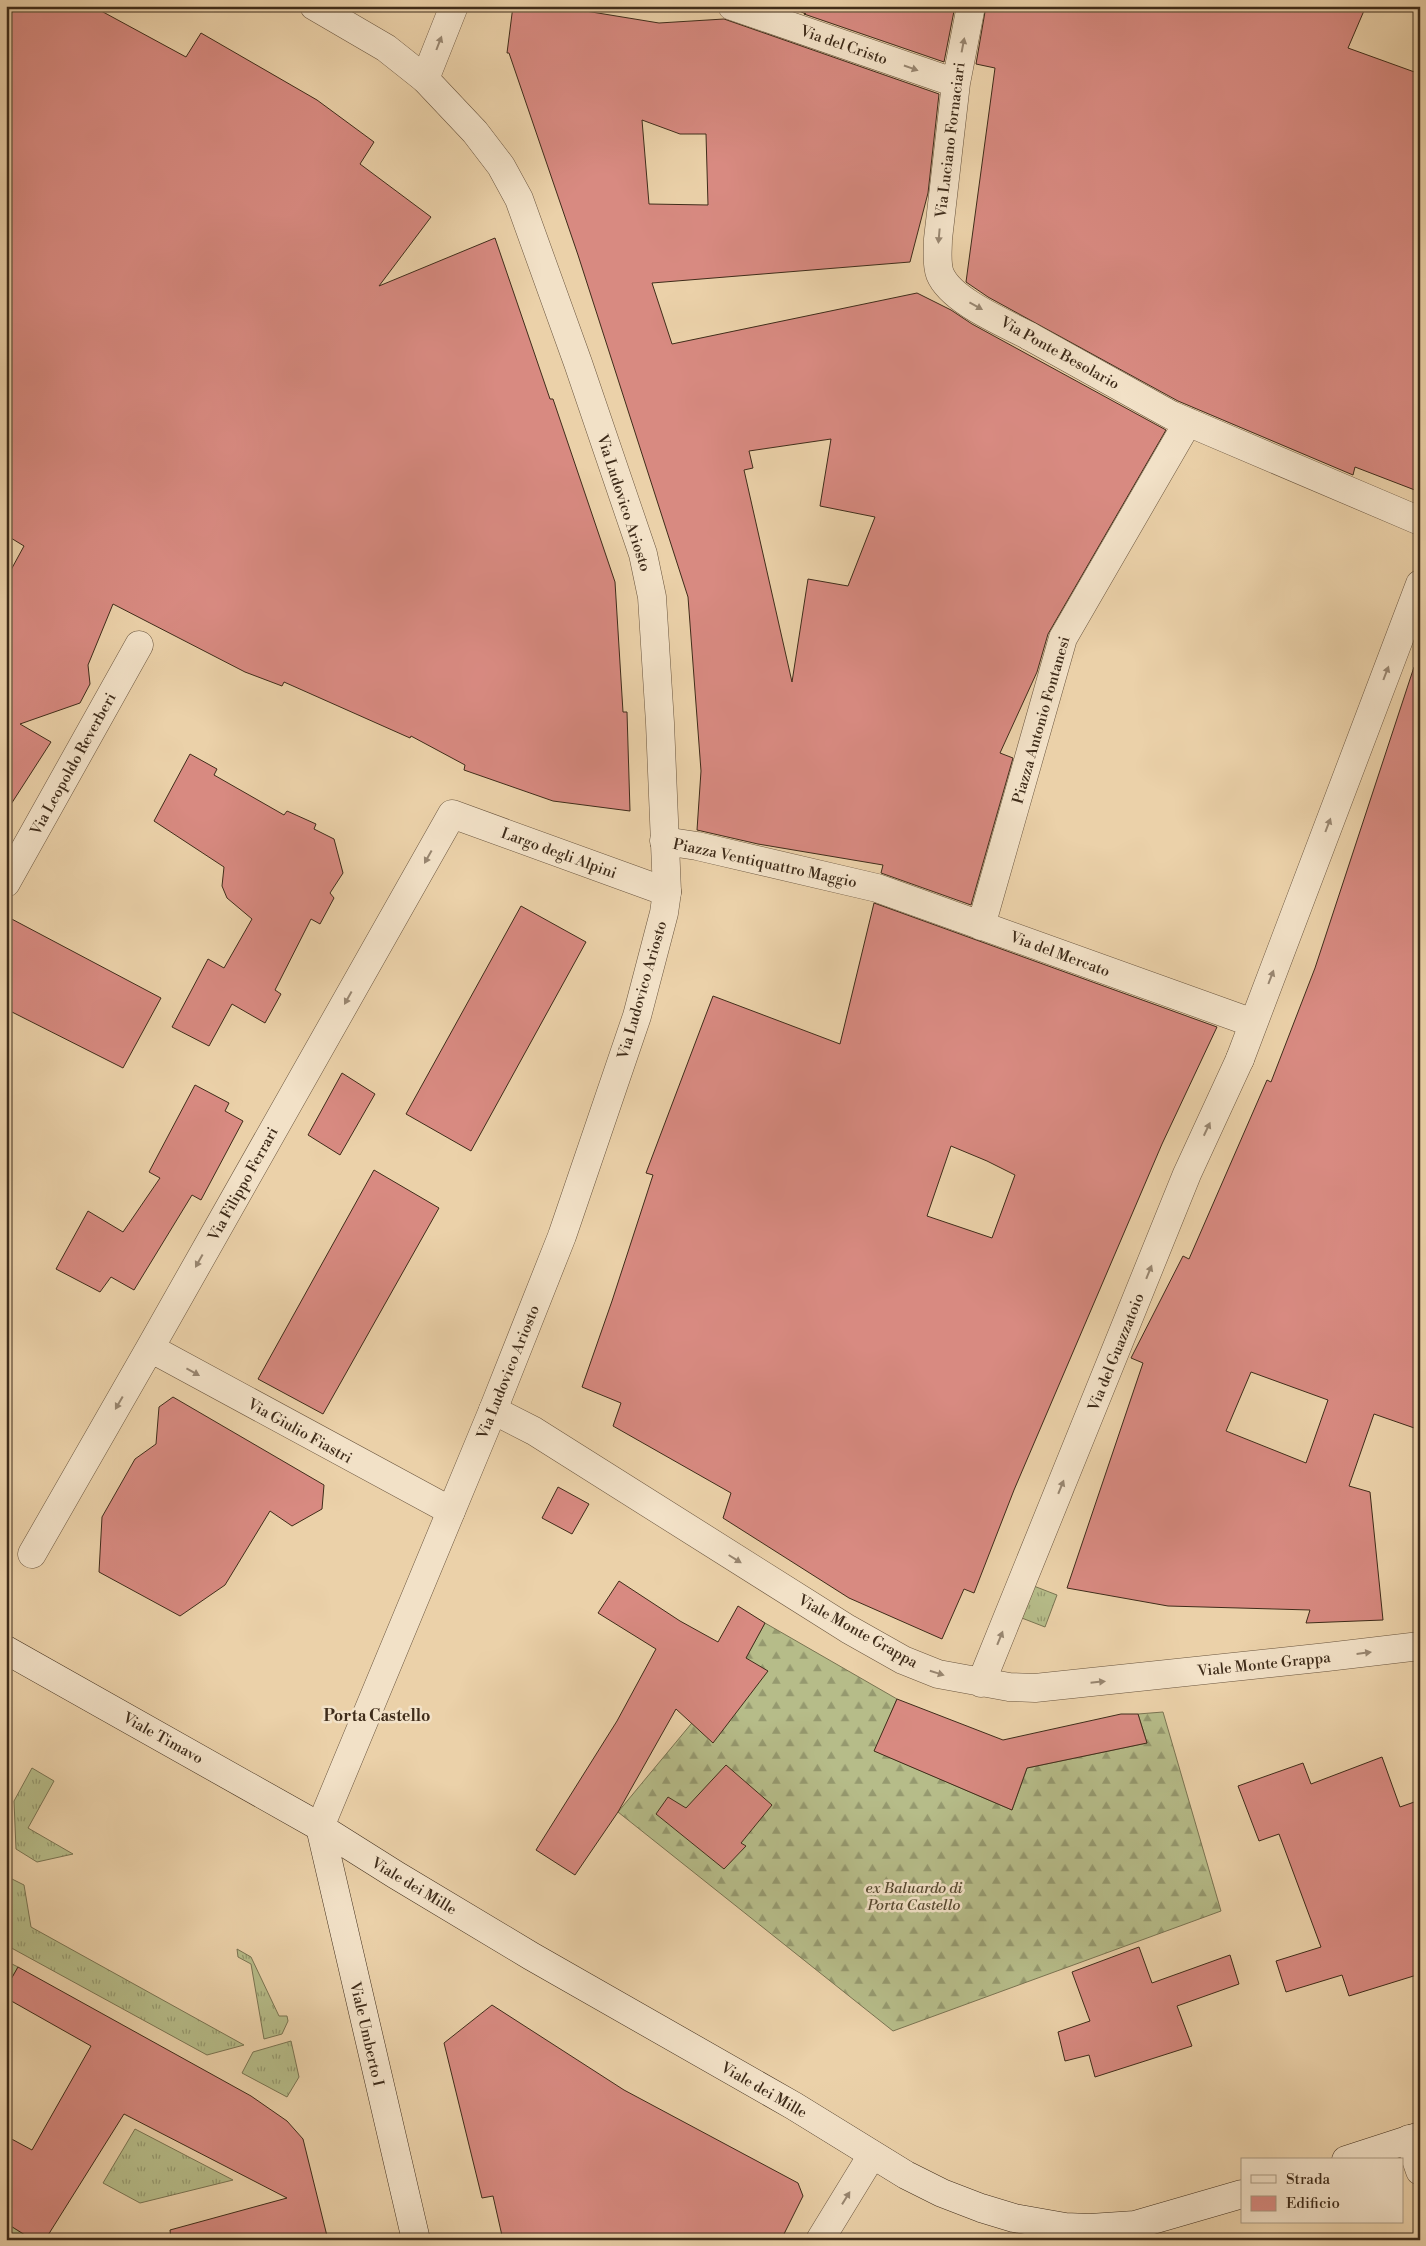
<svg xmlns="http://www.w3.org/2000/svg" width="1426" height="2246" viewBox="0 0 1426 2246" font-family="'Libre Bodoni',serif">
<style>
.grass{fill:url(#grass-tufts);stroke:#7a7452}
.forest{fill:url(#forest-firs);stroke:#7a7452}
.building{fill:#d88a81;stroke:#3f2c1a;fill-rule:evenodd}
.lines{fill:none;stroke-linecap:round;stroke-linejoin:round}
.pedestrian-casing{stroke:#6a553e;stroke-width:29}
.minor-casing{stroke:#6a553e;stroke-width:29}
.tertiary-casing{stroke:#6a553e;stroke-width:29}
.secondary-casing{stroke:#3f2c1a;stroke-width:29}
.pedestrian{stroke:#f2e1c7;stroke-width:28}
.minor{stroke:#f2e1c7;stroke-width:28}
.tertiary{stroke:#f2e1c7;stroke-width:28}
.secondary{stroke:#f2e1c7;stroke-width:28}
.oneway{fill:#988670}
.labels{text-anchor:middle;stroke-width:5;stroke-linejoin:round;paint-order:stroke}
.street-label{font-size:15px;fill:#3f2c1a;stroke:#f2e1c7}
.park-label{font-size:15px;font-style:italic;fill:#574930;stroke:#f2e1c7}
.neighbourhood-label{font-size:16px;font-weight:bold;fill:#3f2c1a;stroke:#f2e1c7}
</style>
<defs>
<pattern id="grass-tufts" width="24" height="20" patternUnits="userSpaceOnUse" patternTransform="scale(1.25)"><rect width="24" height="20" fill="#b6bc89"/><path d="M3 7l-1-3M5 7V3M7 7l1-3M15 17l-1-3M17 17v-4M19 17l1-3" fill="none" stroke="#95996f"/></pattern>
<pattern id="forest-firs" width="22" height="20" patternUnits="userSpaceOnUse" patternTransform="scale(1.25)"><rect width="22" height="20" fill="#b6bc89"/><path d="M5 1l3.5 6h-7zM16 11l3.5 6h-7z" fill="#95996f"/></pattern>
</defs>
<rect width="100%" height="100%" fill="#ebd1a9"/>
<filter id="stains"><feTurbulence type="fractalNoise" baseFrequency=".004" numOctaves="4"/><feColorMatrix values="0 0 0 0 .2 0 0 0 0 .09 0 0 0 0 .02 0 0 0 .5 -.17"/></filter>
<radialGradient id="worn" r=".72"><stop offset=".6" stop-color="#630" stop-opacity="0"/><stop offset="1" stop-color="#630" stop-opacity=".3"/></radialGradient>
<!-- grass -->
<path class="grass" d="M1026,1583L1057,1595L1045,1627L1014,1615Z
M32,1768L54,1781L28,1828L73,1854L37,1862L16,1849L14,1801Z
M6,1876L24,1885L31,1927L244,2045L207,2055L6,1945Z
M237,1949L251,1957L279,2016H287L288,2021L282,2034L264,2039L251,1964L238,1957Z
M6,1961L18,1967L6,1988Z
M291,2041L299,2077L287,2097L242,2073L253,2052Z
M135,2129L233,2180L140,2203L103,2183Z
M6,2223L33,2240H6Z"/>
<!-- forest -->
<path class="forest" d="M765,1623L897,1699L875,1751L1012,1810L1027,1768L1147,1743L1138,1714L1163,1712L1221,1911L893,2031L618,1812L745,1659Z"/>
<!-- building -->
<path class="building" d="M6,6H92L186,57L201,33L317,100L374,142L360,164L431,217L379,286L495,238L550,399H553L615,582L623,712H627L630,811L553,801L464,770L465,765L411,736L410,738L284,682L282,686L245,672L113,604L88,665L90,684L80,703L20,724L51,742L6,812V579L24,546L6,535Z
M513,6H555L659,23L724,19L939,94L928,193L910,262L652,283L672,344L917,293L951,310L972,324L1166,430L1048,634L1037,672L1000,753L1013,758L971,905L881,873L883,865L758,844L697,830L701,771L688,597L578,255L509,53H507ZM642,120L680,134H706L708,205L649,204ZM831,439L820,506L875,517L848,586L808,579L792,682L744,470L753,468L749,451Z
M787,6H955L944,62L804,14H806Z
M986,6H1366L1348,48L1420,74V492L1355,467L1353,475L1178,401L988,297L966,282L995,68L976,64Z
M1414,667H1420V1430L1374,1414L1349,1486L1370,1492L1383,1620L1306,1623L1310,1610L1168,1606L1067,1588L1143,1363L1131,1358L1183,1256L1189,1259L1267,1080L1271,1082L1315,968ZM1251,1372L1328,1400L1306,1463L1226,1431Z
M190,754L217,769L214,775L284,815L287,811L316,824L314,829L334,839L343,873L330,893L334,898L320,924L311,919L275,990L281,994L265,1023L232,1004L209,1046L172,1027L208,959L224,968L252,919L227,898L222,886L224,867L154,821Z
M874,903L1217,1027L1162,1144L1014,1490L974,1593L964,1589L942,1639L849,1598L723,1518L731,1493L613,1426L621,1403L582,1387L612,1301L653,1175L646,1173L713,996L840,1044ZM951,1146L987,1161L1015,1175L992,1238L927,1216Z
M521,906L586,942L471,1151L406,1114Z
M6,916L161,998L123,1068L6,1009Z
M342,1073L375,1094L340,1155L308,1135Z
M195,1085L229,1103L225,1111L243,1121L201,1200L192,1195L134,1290L111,1277L100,1292L56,1269L88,1211L123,1232L160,1178L149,1172Z
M374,1170L439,1208L323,1414L258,1379Z
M173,1397L324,1485L322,1509L292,1526L270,1511L225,1585L180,1616L99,1572L102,1517L135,1459L156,1444L159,1407Z
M558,1487L589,1504L572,1534L542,1518Z
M619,1581L680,1621L718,1642L738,1606L765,1623L746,1658L768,1671L713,1743L676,1709L618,1812L575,1875L536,1850L617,1721L656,1649L598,1613Z
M897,1699L1003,1740L1121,1714H1138L1147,1743L1027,1768L1012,1810L874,1751Z
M1382,1757L1400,1807L1420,1800V1974L1349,1996L1342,1975L1286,1992L1276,1961L1321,1947L1279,1834L1259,1841L1238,1786L1303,1763L1311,1784Z
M726,1765L772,1805L741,1843L746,1846L724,1869L656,1814L668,1797L686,1808Z
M1139,1947L1152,1983L1230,1955L1239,1984L1177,2006L1192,2046L1095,2077L1089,2055L1065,2061L1058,2032L1090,2021L1072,1972Z
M18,1967L251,2096L287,2121L303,2139L328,2240H171L170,2230L287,2198L124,2114L45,2240H33L6,2223V2136L32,2150L91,2046L6,1998V1988Z
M492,2005L624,2090L798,2183L803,2196L781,2240H503L493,2196L482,2198L444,2043Z"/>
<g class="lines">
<defs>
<path id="pedestrian" d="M1029,336L1171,415L1420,521
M664,841L697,846L877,888L1253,1023
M981,926L1063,638L1188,422
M1240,1059L1420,584"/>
<path id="minor" d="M732,6L956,83
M971,6L956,83L938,239C938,250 936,263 940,274C951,301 1005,323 1029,336
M425,79L454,6
M6,883L139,645
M150,1348L451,1511
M493,1410L534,1431L848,1629L903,1660L938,1674L1009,1687L1035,1688L1327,1657L1420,1646
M32,1554L150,1348L452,814L667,892
M981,1683L1187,1174L1240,1059
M1409,2139L1420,2171
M820,2240L872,2155"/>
<path id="tertiary" d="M314,6L386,48L425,79L475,132L501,166L519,199L578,363L643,554L652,597L660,723L667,892L664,913L637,1016L562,1236L493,1410L320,1827"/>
<path id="secondary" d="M6,1650L315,1824L396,1875L531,1956L794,2106L906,2175L942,2193L981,2208L1014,2218L1065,2227L1090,2228L1135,2225L1242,2194
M320,1827L416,2240
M1346,2160L1420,2136"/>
</defs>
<!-- pedestrian casing -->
<use href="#pedestrian" class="pedestrian-casing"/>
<!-- minor casing -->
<use href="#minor" class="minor-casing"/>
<!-- tertiary casing -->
<use href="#tertiary" class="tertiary-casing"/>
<!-- secondary casing -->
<use href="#secondary" class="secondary-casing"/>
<!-- pedestrian -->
<use href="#pedestrian" class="pedestrian"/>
<!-- minor -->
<use href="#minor" class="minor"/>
<!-- tertiary -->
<use href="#tertiary" class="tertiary"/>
<!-- secondary -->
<use href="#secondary" class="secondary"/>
</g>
<!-- one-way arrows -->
<defs><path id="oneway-solid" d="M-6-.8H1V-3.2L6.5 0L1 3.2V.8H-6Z" transform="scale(1.25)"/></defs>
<g class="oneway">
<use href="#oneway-solid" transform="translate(439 43) rotate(-69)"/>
<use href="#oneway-solid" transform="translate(963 45) rotate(-79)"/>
<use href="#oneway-solid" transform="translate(911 68) rotate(19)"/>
<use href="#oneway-solid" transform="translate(939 236) rotate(95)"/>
<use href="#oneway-solid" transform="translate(976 306) rotate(29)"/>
<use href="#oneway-solid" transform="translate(1386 673) rotate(-69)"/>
<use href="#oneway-solid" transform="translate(1328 825) rotate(-69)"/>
<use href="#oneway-solid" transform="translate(428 857) rotate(119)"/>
<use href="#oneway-solid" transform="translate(1271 977) rotate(-69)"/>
<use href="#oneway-solid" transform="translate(348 998) rotate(119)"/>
<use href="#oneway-solid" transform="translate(1207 1129) rotate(-65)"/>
<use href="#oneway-solid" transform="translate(199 1261) rotate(119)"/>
<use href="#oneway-solid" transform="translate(1149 1272) rotate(-68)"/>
<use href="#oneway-solid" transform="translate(193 1372) rotate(29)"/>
<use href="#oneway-solid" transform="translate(119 1403) rotate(120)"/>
<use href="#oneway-solid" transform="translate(1061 1487) rotate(-68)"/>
<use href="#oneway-solid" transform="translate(735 1559) rotate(32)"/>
<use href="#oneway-solid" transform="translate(1000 1638) rotate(-68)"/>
<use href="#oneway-solid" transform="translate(1364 1653) rotate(-7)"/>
<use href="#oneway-solid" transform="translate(937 1673) rotate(17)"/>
<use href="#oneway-solid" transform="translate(1098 1682) rotate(-6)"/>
<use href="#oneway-solid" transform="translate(846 2198) rotate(-58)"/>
</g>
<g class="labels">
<!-- street labels -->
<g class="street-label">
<text transform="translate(844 45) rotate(19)" y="5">Via del Cristo</text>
<text transform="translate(950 140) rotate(-83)" y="5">Via Luciano Fornaciari</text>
<text transform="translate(1060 353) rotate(29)" y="5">Via Ponte Besolario</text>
<text transform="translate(624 503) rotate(72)" y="5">Via Ludovico Ariosto</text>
<text transform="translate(1041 720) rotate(-74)" y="5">Piazza Antonio Fontanesi</text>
<text transform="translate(73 764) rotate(-61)" y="5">Via Leopoldo Reverberi</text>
<text transform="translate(559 853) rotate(20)" y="5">Largo degli Alpini</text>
<text transform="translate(765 863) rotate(12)" y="5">Piazza Ventiquattro Maggio</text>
<text transform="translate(1060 954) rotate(20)" y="5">Via del Mercato</text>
<text transform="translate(642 990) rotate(-74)" y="5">Via Ludovico Ariosto</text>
<text transform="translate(243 1184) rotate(-61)" y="5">Via Filippo Ferrari</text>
<text transform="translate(1116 1352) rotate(-68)" y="5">Via del Guazzatoio</text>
<text transform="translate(508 1372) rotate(-68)" y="5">Via Ludovico Ariosto</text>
<text transform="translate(300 1431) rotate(29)" y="5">Via Giulio Fiastri</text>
<text transform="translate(858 1631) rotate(29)" y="5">Viale Monte Grappa</text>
<text transform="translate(1264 1664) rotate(-6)" y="5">Viale Monte Grappa</text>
<text transform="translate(163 1738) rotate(29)" y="5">Viale Timavo</text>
<text transform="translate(414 1886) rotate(31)" y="5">Viale dei Mille</text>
<text transform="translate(367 2034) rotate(77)" y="5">Viale Umberto I</text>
<text transform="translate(764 2090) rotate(30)" y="5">Viale dei Mille</text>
</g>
<!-- park labels -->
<g class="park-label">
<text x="914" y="1893">ex Baluardo di<tspan x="914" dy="17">Porta Castello</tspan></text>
</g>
<!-- neighbourhood labels -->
<g class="neighbourhood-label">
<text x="377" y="1721">Porta Castello</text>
</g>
</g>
<!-- margin -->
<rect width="1426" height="2246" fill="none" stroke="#ebd1a9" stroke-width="25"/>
<rect x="8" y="8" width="1411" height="2231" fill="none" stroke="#3f2c1a" stroke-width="2.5"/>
<rect x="12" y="12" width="1401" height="2221" fill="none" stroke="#3f2c1a"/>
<!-- legend -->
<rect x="1241" y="2158" width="162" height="65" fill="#f2e1c7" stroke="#aa9982"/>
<rect x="1251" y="2175" width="25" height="8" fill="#f2e1c7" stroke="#aa9982"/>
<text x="1286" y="2184" font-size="15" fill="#3f2c1a">Strada</text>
<rect x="1251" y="2196" width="25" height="15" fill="#d88a81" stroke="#aa9982"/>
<text x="1286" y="2208" font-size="15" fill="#3f2c1a">Edificio</text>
<rect width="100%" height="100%" filter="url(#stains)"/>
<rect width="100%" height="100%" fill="url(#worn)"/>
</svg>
